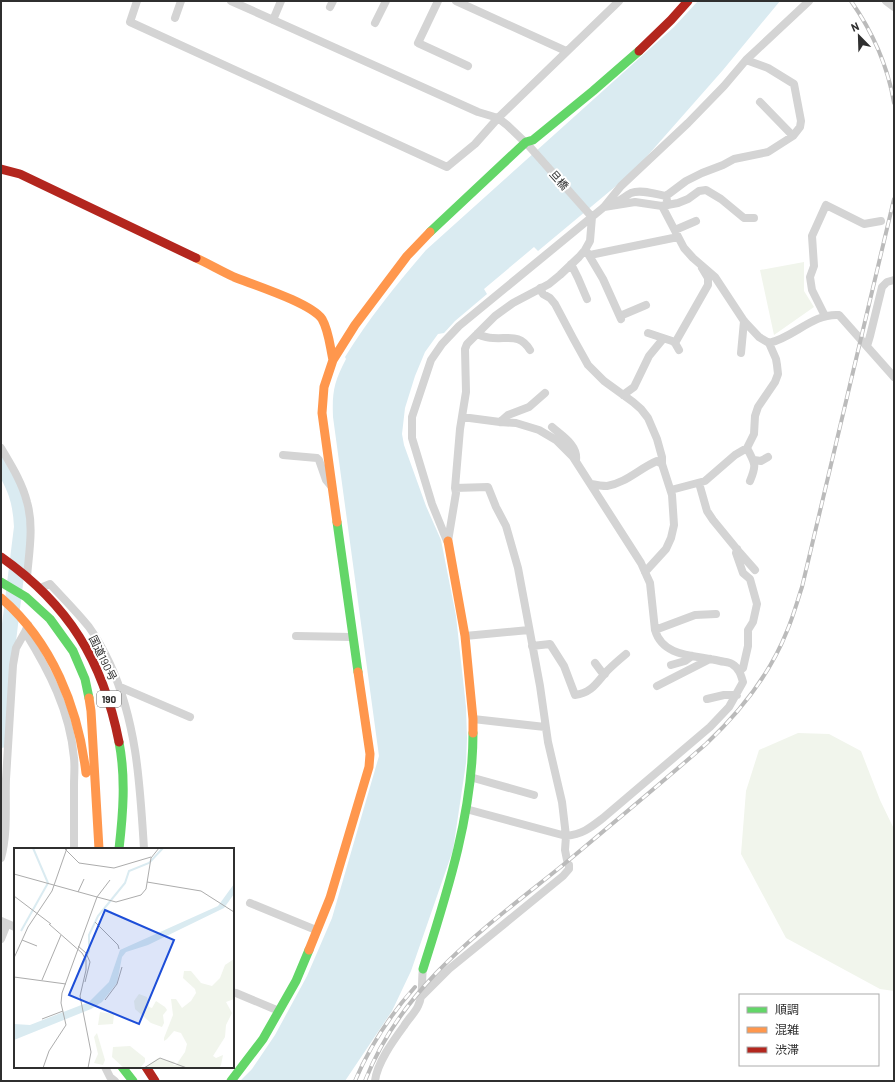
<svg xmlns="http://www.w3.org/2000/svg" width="895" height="1082" viewBox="0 0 895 1082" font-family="Barlow,'Noto Sans JP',sans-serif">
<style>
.green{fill:#f1f5ec}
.water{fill:#daebf1}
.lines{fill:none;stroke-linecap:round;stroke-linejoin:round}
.river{stroke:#daebf1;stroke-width:16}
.street{stroke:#d4d4d4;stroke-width:8}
.fast{stroke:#63d668;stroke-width:9}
.slow{stroke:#ff974d;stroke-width:9}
.jam{stroke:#b3261e;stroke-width:9}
.rail-casing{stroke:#bbb;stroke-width:4}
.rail{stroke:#fff;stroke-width:2.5;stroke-dasharray:8;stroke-linecap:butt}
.labels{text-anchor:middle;stroke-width:4;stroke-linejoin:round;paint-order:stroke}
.shield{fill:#fff;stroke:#6d6d6d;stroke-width:1}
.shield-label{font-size:10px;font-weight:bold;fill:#2f2f2f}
.street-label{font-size:11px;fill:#2f2f2f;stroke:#fff}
.inset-river{fill:none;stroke:#daebf1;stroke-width:2}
.inset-road{fill:none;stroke:#acacac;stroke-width:1}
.view{fill:#1d4ed8;fill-opacity:0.15;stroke:#1d4ed8;stroke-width:2}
.inset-edge{fill:none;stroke:#2f2f2f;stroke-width:2}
</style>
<rect width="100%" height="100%" fill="#fff"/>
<!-- green -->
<path class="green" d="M804,262V291L814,307L774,335L760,270Z
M798,733L829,734L861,751L880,800L894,829V991L880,989L786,938L741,854L746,791L759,750Z"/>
<!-- water -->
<path class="water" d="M698,1H780L723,70L634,171L538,251L534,247L484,289L487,294L455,321L444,333L438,334L425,352L415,376L405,408L402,434L404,445L426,506L441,540L456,616L466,707L467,738L466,763L453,850L411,971L392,1011L345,1081H240L252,1069L275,1035L307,976L332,918L379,756L333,417C332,392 334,382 346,359L345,357C369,318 397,284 426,250L674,27Z"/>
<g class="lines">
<!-- river -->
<path class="river" d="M1,463C15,485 21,501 22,527L5,665L1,740"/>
<!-- street -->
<path class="street" d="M137,1L130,22L447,167L475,144L498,118L619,1
M231,1L478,112L498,118L507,125L529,146L592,217L590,241L585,250L579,257L560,275L549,284L513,303L495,316L467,344L465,349L466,392L460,429L455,488L456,493L448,541
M438,1L418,43L468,66
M456,1L566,51
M886,1L894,7
M330,7L333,1
M175,18L181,1
M273,20L281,1
M375,23L386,1
M760,102L793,136
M614,203C621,201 625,196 631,193C641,189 655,194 666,196
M668,205L666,196L686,181L702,173L723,165L734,159L768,152L793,136L800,127L801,121L794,84L768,68L746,60
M662,206L684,248L693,258L715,277L744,321L759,337L769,343L776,359L777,365L778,374L775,382L758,407L755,416L754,434L747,448L735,455L705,481L671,490
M604,207L635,202L662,206L678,203L688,199L699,191L706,190L721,199L744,218H754
M675,230L696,221
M587,252L603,279L621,319
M590,255L678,237
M571,264L578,278L587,299
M540,288L543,294L550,298L555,304L573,338L588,365L604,381L633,402L641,409L648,418L657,439L662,457V464L672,495L674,525L671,538L666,549L645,572
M620,316L646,305
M825,316L812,290L810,277L814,266L812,236L826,205L864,224L881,221
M648,333L672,341L675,343L679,350
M477,334C482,336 487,338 493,338C510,339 520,334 530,350
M675,343L708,285V278L702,268
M769,343C793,338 813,313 839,315L894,377
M867,346L870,336L882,287L887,282L894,280
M741,353L744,321
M623,395L634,387L649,356L663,339
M462,417L500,422L516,423L539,430L556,440L573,457L641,563L645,572L650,583L655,630C663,658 696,655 720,661C724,662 729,662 732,664C739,668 741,675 743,682L729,707L710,727L603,818C590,828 583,834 566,836L466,809
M500,422L508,415L529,407L545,393
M552,427C562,436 578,445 576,460
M1,448C11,465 22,482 27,502C34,526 29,552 27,577
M747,448C755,464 757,464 750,481
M283,455L317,458L319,460L326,480L331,486
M754,460L761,461L768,457
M699,483L707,511L713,520L740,553L755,570
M591,484C596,485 602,486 607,486C626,483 640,468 657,461L662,464
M455,488L488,487L496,507L506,526L518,568L540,686L548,742L562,802L566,836L565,850L567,860
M447,541L432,504L412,438V417L431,360L442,344L459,326L604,207L621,186L688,123L724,86L746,60L809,1
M737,549L736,553L743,573L750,579L757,604L753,622L748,630V646L743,668L739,671
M40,588L50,584C63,598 77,612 89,627C97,638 104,651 110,664C137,723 140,785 144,849
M28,625L25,632C49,671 70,711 74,758C75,767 74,776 74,785C74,806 74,828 74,849
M655,630L695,615L716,614
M296,636L352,637
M465,636L529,630
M532,646L550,644L564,666L575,695C592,693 597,682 607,671C613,665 620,659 626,654
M595,663L601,671L605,674
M671,665L685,661L692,656
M657,686L710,659
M120,687L190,717
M707,699L724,695H737
M473,719L545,727
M470,777L534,795
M1,858C8,833 5,805 6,779C8,741 11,703 13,665L16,648L25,632
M250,903L316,930
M1,921L15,927
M1,939L7,924
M236,993L279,1011
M422,996L449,969L563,876L569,869V865
M105,1067L110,1077L115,1081
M375,1081C377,1063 393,1041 404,1026C408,1019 415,1013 418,1006C424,995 421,981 423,969"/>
<!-- fast -->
<path class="fast" d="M430,232L526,142L533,140L593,91L639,51
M337,522L358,672
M1,582L26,597L50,619L73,651L85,679L89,698
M119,742C126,778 123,814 119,849
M423,969C447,893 473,813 473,733
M122,1067L133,1081
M231,1081L263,1039L296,981L309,950"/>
<!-- slow -->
<path class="slow" d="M196,258C209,264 221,271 234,277C254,285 311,303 322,319C329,331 330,347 333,360
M337,522L322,413L324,387L333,360L355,325L407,256L430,232
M448,541L465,636L473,719V733
M1,598C52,642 78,707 86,773
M89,698L91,711L99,849
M309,950L330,898L369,767L370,754L358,672"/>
<!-- jam -->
<path class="jam" d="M639,51L671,20L688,1
M1,169L20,174L196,258
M1,557C69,605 103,661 119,742
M146,1067L155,1081"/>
<defs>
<path id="rail" d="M851,1C872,31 888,67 894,103
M355,1081C369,1048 391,1014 415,987
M365,1081C403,984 485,928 563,865C611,825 659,785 706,744C740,712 770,674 787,631C793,617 797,602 802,587L894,199"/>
</defs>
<!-- rail casing -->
<use href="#rail" class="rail-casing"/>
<!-- rail -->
<use href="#rail" class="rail"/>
</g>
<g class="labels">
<!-- shield labels -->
<rect class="shield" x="97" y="691" width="24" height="16" rx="3"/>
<g class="shield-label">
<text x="109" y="703">190</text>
</g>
<!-- street labels -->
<g class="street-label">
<text transform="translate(559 180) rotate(48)" y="4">旦橋</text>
<text transform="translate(103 658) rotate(64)" y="4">国道190号</text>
</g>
</g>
<!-- overview -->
<g transform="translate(14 848)">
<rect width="220" height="220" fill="#fff"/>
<path d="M220,111V151L212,154L218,165L212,177L211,189L199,208L202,210L209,207L207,217L205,220H131L144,210L161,214L159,217H162L171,204L173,196L167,185L160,183L153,191L150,193V190L159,167L157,151H162L168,160L177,153L182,145L181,141L169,130L170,123H177L187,135L198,138L206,130L211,117ZM125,146L133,149L135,159L138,160L142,153L151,159L153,162L149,167L150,175L148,179L137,175L121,161L120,153ZM86,164L100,166L99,176L84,177ZM83,185L91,212L89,217L80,215L84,206L80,189ZM116,198L131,210V214L126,220H110L98,209L99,199Z" fill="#f1f5ec"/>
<path d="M220,36V46L210,60L134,97L112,104L108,109L103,135L88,154L77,161L0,192V176L16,177L75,154L95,134L106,102L204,58Z" fill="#daebf1"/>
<path class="inset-river" d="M7,83L34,35L19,0M65,123L75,103V87L84,68L111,35L115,23L135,15L149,0"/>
<path class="inset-road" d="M50,0L65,15L100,20L137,9M0,26L83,49M133,34L187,43L220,64M64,44L70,31M0,48L37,76M83,49L102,54L127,47L132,41L137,10L145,0M81,74L104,97L105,101M35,76L68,105L72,112V122L66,148L77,204L74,220M8,92L23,98M64,98L72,105L76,114L71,134M0,110L14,79L38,43L53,0M0,129L52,136M28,132L47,87M91,152L103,136L108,119M28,171L49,163M29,220L35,203L52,177L47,155L48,145L83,49L96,32M130,220L146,210L173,220"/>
<path class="view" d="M91,62L160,92L125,176L55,147Z"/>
<rect width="220" height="220" class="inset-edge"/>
</g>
<!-- border -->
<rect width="895" height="1082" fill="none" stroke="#2f2f2f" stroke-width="4"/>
<!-- legend -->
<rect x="739" y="994" width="140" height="72" fill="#ffffff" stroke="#acacac"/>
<rect x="747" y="1007" width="20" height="6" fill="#63d668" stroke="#acacac"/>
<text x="775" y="1014" font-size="12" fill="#2f2f2f">順調</text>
<rect x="747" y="1027" width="20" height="6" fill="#ff974d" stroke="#acacac"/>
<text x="775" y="1034" font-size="12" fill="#2f2f2f">混雑</text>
<rect x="747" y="1047" width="20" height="6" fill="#b3261e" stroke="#acacac"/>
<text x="775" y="1054" font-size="12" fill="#2f2f2f">渋滞</text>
<!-- north arrow -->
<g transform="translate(859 36) rotate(337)" stroke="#ffffff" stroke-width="3" paint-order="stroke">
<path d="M0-3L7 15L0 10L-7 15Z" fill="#2f2f2f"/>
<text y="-6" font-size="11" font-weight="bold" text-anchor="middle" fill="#2f2f2f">N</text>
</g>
</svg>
